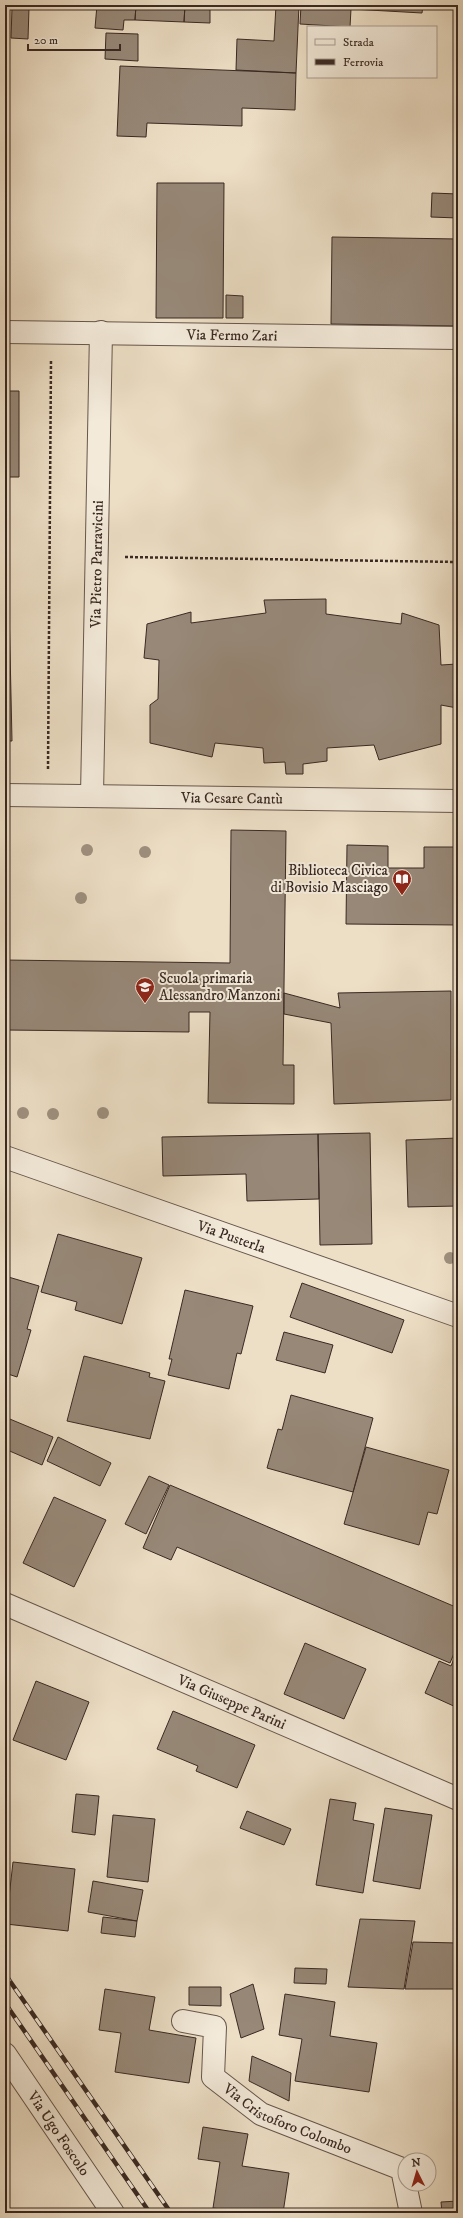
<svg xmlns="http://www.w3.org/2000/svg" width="463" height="2218" viewBox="0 0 463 2218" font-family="'IM FELL DW Pica',serif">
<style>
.building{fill:#978878;stroke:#392923}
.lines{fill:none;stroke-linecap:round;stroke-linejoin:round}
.minor-casing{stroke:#66564c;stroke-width:24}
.path{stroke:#392923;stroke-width:2.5;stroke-dasharray:3 2;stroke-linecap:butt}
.minor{stroke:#f3eada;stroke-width:22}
.rail-casing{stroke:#392923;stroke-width:4.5}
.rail{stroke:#f3eada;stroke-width:3;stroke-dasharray:9;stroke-linecap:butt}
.tree{fill:#9e907f}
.labels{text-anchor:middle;stroke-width:4;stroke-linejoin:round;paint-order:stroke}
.street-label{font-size:15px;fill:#392923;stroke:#f3eada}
.poi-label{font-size:15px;fill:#392923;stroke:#f3eada;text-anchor:end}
</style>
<rect width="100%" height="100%" fill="#eddfc6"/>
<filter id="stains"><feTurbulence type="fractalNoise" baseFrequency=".005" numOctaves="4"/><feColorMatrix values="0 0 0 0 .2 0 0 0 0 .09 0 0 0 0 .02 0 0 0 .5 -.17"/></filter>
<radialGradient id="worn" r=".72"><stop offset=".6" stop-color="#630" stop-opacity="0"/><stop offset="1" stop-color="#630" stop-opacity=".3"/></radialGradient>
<!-- building -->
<path class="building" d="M97,5H136L135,20H124L123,30L95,28Z
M136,5H185L184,22L135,20Z
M185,5H210V23L184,22Z
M276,5H299L296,73L236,70L237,39L274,41Z
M301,5H423L422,13L351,9L350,27L300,24Z
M12,8H29L28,39L11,38Z
M106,33L138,34V61L105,59Z
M120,66L296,73L295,110L242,108V126L147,123L146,137L117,136Z
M157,183H224L223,318H156Z
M432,193L458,194V218L431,217Z
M332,237L458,239V326L331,324Z
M226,295L243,296V318H226Z
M5,391H19V477H5Z
M5,560H8L12,741H5Z
M326,599V614L401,624L402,613L439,625L441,665L457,664V708L441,705V744L379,760L374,745L327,748V761L303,764V774H286L285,762L264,763L263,748L215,743L212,757L150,743V705L158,699L159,660L144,658L147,624L191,612V623L266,613L264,600Z
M231,830L286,831L283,1065H294V1104L208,1103L210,1012H189V1032L5,1030V960L230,963Z
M347,845L388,846V868H424V847H458V925L346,924Z
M451,991V1100L334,1104L331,1023L284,1014V993L340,1008L338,993Z
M370,1133L372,1244L320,1245L318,1134Z
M318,1134L319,1199L247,1201L246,1174L163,1176L162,1137Z
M458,1138V1206L408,1207L406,1140Z
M58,1234L142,1258L122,1324L75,1310L77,1302L41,1292Z
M5,1276L39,1286L27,1329L31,1330L17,1377L5,1373Z
M302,1283L404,1320L392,1353L290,1317Z
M185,1290L253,1306L241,1354L237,1353L229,1389L168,1375L172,1359H169Z
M284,1332L333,1345L325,1373L276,1360Z
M84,1356L150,1373L149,1377L165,1381L150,1439L67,1421Z
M291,1395L373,1418L353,1492L267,1468L278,1429L282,1430Z
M5,1417L53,1437L42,1465L5,1449Z
M58,1437L111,1463L100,1486L47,1461Z
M366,1447L449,1470L437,1514L428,1512L419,1545L344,1524Z
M149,1476L169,1485L146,1534L125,1524Z
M170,1485L458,1608V1644L450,1663L177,1547L171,1560L143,1548Z
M54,1497L106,1520L74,1587L23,1563Z
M305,1643L366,1669L344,1719L284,1694Z
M458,1649V1708L425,1693L439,1661L451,1666Z
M36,1681L89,1702L66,1760L13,1740Z
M173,1711L255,1745L237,1788L196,1771L198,1766L157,1749Z
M76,1794L99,1796L95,1835L72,1832Z
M330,1799L356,1803L353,1820L374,1824L363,1893L316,1885Z
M385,1808L432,1815L420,1889L373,1881Z
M247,1811L291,1829L284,1845L240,1828Z
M113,1815L155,1819L148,1882L107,1877Z
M13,1862L75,1869L68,1931L6,1924Z
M93,1881L143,1890L137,1921L88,1912Z
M103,1917L137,1921L135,1937L101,1933Z
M360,1919L415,1921L404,1989L348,1987Z
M413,1942L458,1943L457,1989H405Z
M295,1968L327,1969L326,1984L294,1983Z
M253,1984L264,2029L241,2038L230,1994Z
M189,1987H221V2006L189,2005Z
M105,1989L155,1997L149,2030L196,2038L189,2083L115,2072L121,2033L99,2030Z
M285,1994L335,2002L330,2036L377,2043L369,2092L295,2081L302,2039L279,2035Z
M457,2023H458V2066H456Z
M252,2056L291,2073L289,2101L249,2081Z
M203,2127L248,2134L242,2166L289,2173L283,2213H247L213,2208L220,2162L198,2159Z
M458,2201V2213H442L441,2202Z"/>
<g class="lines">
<defs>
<g id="minor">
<path id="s1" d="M5,332L458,338"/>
<path id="s2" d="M5,795L458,801"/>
<path id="s3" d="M92,795L101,332"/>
<path id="s4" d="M5,1157L458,1316"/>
<path id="s5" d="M5,1604L458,1799"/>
<path id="s6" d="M183,2021L215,2027L213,2077L261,2114L402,2169L411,2213"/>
<path id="s7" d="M5,2054L113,2213"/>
</g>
</defs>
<!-- minor casing -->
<use href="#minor" class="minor-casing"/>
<!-- path -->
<path class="path" d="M125,557L458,562
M48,769L51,360"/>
<!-- minor -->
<use href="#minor" class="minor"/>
<defs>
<path id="rail" d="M5,1974L171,2213
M5,2003L150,2213"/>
</defs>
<!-- rail casing -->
<use href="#rail" class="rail-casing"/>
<!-- rail -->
<use href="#rail" class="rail"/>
</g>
<!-- trees -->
<g class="tree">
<circle cx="87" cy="850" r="6"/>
<circle cx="145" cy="852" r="6"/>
<circle cx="81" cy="898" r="6"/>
<circle cx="23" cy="1113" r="6"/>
<circle cx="103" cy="1113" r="6"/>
<circle cx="53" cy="1114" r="6"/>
<circle cx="450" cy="1258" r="6"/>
</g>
<!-- icons -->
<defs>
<symbol id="library-pin" viewBox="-11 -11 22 30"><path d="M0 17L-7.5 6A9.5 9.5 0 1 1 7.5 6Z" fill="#8f2418" stroke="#f3eada"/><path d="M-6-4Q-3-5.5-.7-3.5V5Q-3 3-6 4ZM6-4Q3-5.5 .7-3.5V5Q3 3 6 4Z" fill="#fff"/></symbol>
<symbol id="school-pin" viewBox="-11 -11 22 30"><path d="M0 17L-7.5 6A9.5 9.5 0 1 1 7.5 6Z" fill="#8f2418" stroke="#f3eada"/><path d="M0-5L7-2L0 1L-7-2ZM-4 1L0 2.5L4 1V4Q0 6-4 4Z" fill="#fff"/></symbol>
</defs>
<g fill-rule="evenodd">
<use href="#library-pin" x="391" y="868" width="22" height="30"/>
<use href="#school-pin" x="134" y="976" width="22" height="30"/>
</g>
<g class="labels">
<!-- street labels -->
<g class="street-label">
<text dy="5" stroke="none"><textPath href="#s1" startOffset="227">Via Fermo Zari</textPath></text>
<text dy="5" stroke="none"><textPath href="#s3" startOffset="231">Via Pietro Parravicini</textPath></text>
<text dy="5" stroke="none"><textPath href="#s2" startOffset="227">Via Cesare Cantù</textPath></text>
<text dy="5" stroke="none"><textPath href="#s4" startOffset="240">Via Pusterla</textPath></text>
<text dy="5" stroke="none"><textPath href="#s5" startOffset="247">Via Giuseppe Parini</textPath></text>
<text dy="5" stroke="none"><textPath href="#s6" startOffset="169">Via Cristoforo Colombo</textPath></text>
<text dy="5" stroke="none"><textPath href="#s7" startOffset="96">Via Ugo Foscolo</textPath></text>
</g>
<!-- poi labels -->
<g class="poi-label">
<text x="388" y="875">Biblioteca Civica<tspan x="388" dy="17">di Bovisio Masciago</tspan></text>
<text x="159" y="983" text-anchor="start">Scuola primaria<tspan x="159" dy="17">Alessandro Manzoni</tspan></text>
</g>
</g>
<!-- margin -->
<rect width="463" height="2218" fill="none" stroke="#eddfc6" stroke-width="20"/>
<rect x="6" y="6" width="451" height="2206" fill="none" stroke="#392923" stroke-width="2"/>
<rect x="10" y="10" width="443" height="2198" fill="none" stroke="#392923"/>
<!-- legend -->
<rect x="307" y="26" width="130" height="52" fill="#f3eada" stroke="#a99d91"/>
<rect x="315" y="39" width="20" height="6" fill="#f3eada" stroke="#a99d91"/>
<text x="343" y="46" font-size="12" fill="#392923">Strada</text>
<rect x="315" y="59" width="20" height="6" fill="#392923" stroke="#a99d91"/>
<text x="343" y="66" font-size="12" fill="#392923">Ferrovia</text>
<!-- north arrow -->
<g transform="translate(417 2172) rotate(355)"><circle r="19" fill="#f3eada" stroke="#a99d91"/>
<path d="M0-3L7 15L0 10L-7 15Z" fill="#8f2418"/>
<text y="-6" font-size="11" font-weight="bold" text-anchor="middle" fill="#392923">N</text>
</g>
<!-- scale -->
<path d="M28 44v6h92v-6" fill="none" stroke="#392923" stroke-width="2"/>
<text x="34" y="44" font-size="12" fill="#392923" stroke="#f3eada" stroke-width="3" paint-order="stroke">20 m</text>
<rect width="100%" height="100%" filter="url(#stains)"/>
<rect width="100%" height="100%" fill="url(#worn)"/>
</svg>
